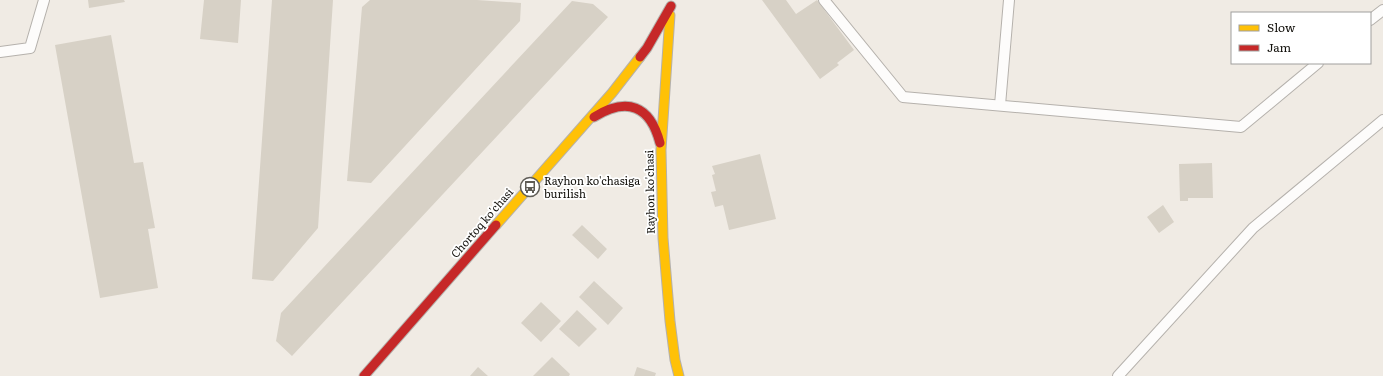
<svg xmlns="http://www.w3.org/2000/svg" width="1383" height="376" viewBox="0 0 1383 376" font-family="Literata,serif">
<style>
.building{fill:#d7d1c6}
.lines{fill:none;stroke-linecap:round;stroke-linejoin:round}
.lane-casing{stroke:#b5b1ac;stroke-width:12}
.slow-casing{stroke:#b5b1ac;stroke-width:11}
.jam-casing{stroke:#b5b1ac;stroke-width:11}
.lane{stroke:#fdfcfb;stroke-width:10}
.slow{stroke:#ffc107;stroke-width:9}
.jam{stroke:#c62828;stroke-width:9}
.labels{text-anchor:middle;stroke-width:3.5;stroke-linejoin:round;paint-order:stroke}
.poi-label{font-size:11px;fill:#110f0a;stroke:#fff;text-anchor:start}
.street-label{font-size:11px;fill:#110f0a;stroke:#fff}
</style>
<rect width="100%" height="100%" fill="#f0ebe4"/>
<!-- building -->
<path class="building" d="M88,0H124L125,2L89,8Z
M204,0H241L238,43L200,39Z
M272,0H333L318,228L273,281L252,279Z
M370,0H477L521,3L520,21L371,183L347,181L362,7Z
M762,0H786L796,14L817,0L854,50L837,63L839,65L820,79Z
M572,1L593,4L608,17L292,356L276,341L281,313Z
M111,35L134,163L143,162L155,228L148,229L158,288L100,298L55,45Z
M760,154L776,219L729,230L723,205L715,207L711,192L716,191L712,175L715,174L712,166Z
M1212,163L1213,198H1188V201H1180L1179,164Z
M1163,205L1174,222L1159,233L1147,217Z
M582,225L607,249L598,259L572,235Z
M594,281L623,308L608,325L579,297Z
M541,302L561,321L541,342L521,323Z
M577,310L597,329L579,347L559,329Z
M552,357L570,374L569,376H533Z
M478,367L488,376H470Z
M637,367L656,373L655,376H634Z"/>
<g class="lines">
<defs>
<path id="lane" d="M824,0L903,97L1241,127L1318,63
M1370,20L1383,10
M0,52L30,48L44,0
M1000,105L1009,0
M1118,376L1253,228L1383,120"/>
<path id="slow" d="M670,15L661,150L663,238L670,321L675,360L679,376
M496,225L612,93L640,57"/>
<path id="jam" d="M640,57L647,48L671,6
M594,117C627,97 650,105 660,143
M364,376L496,225"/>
</defs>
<!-- lane casing -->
<use href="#lane" class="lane-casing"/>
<!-- slow casing -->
<use href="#slow" class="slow-casing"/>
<!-- jam casing -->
<use href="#jam" class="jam-casing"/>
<!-- lane -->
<use href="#lane" class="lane"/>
<!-- slow -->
<use href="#slow" class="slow"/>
<!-- jam -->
<use href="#jam" class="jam"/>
</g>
<!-- icons -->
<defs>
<symbol id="bus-ring" viewBox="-11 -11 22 22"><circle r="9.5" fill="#fff" stroke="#5f5c56" stroke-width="1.5"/><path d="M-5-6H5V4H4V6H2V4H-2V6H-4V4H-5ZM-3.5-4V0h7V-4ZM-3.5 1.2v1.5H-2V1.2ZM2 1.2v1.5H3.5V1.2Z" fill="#5f5c56"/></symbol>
</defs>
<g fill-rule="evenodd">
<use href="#bus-ring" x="519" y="176" width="22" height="22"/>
</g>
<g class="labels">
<!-- poi labels -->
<g class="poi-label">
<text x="544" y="185">Rayhon ko'chasiga<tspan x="544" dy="13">burilish</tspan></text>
</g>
<!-- street labels -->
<g class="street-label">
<text transform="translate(650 192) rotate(-91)" y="4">Rayhon ko'chasi</text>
<text transform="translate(482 223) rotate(-49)" y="4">Chortoq ko'chasi</text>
</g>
</g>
<!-- legend -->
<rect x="1231" y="12" width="140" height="52" fill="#ffffff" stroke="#a09f9d"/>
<rect x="1239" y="25" width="20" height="6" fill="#ffc107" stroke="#a09f9d"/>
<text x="1267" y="32" font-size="12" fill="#110f0a">Slow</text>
<rect x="1239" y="45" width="20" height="6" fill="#c62828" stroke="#a09f9d"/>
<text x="1267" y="52" font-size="12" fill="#110f0a">Jam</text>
</svg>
